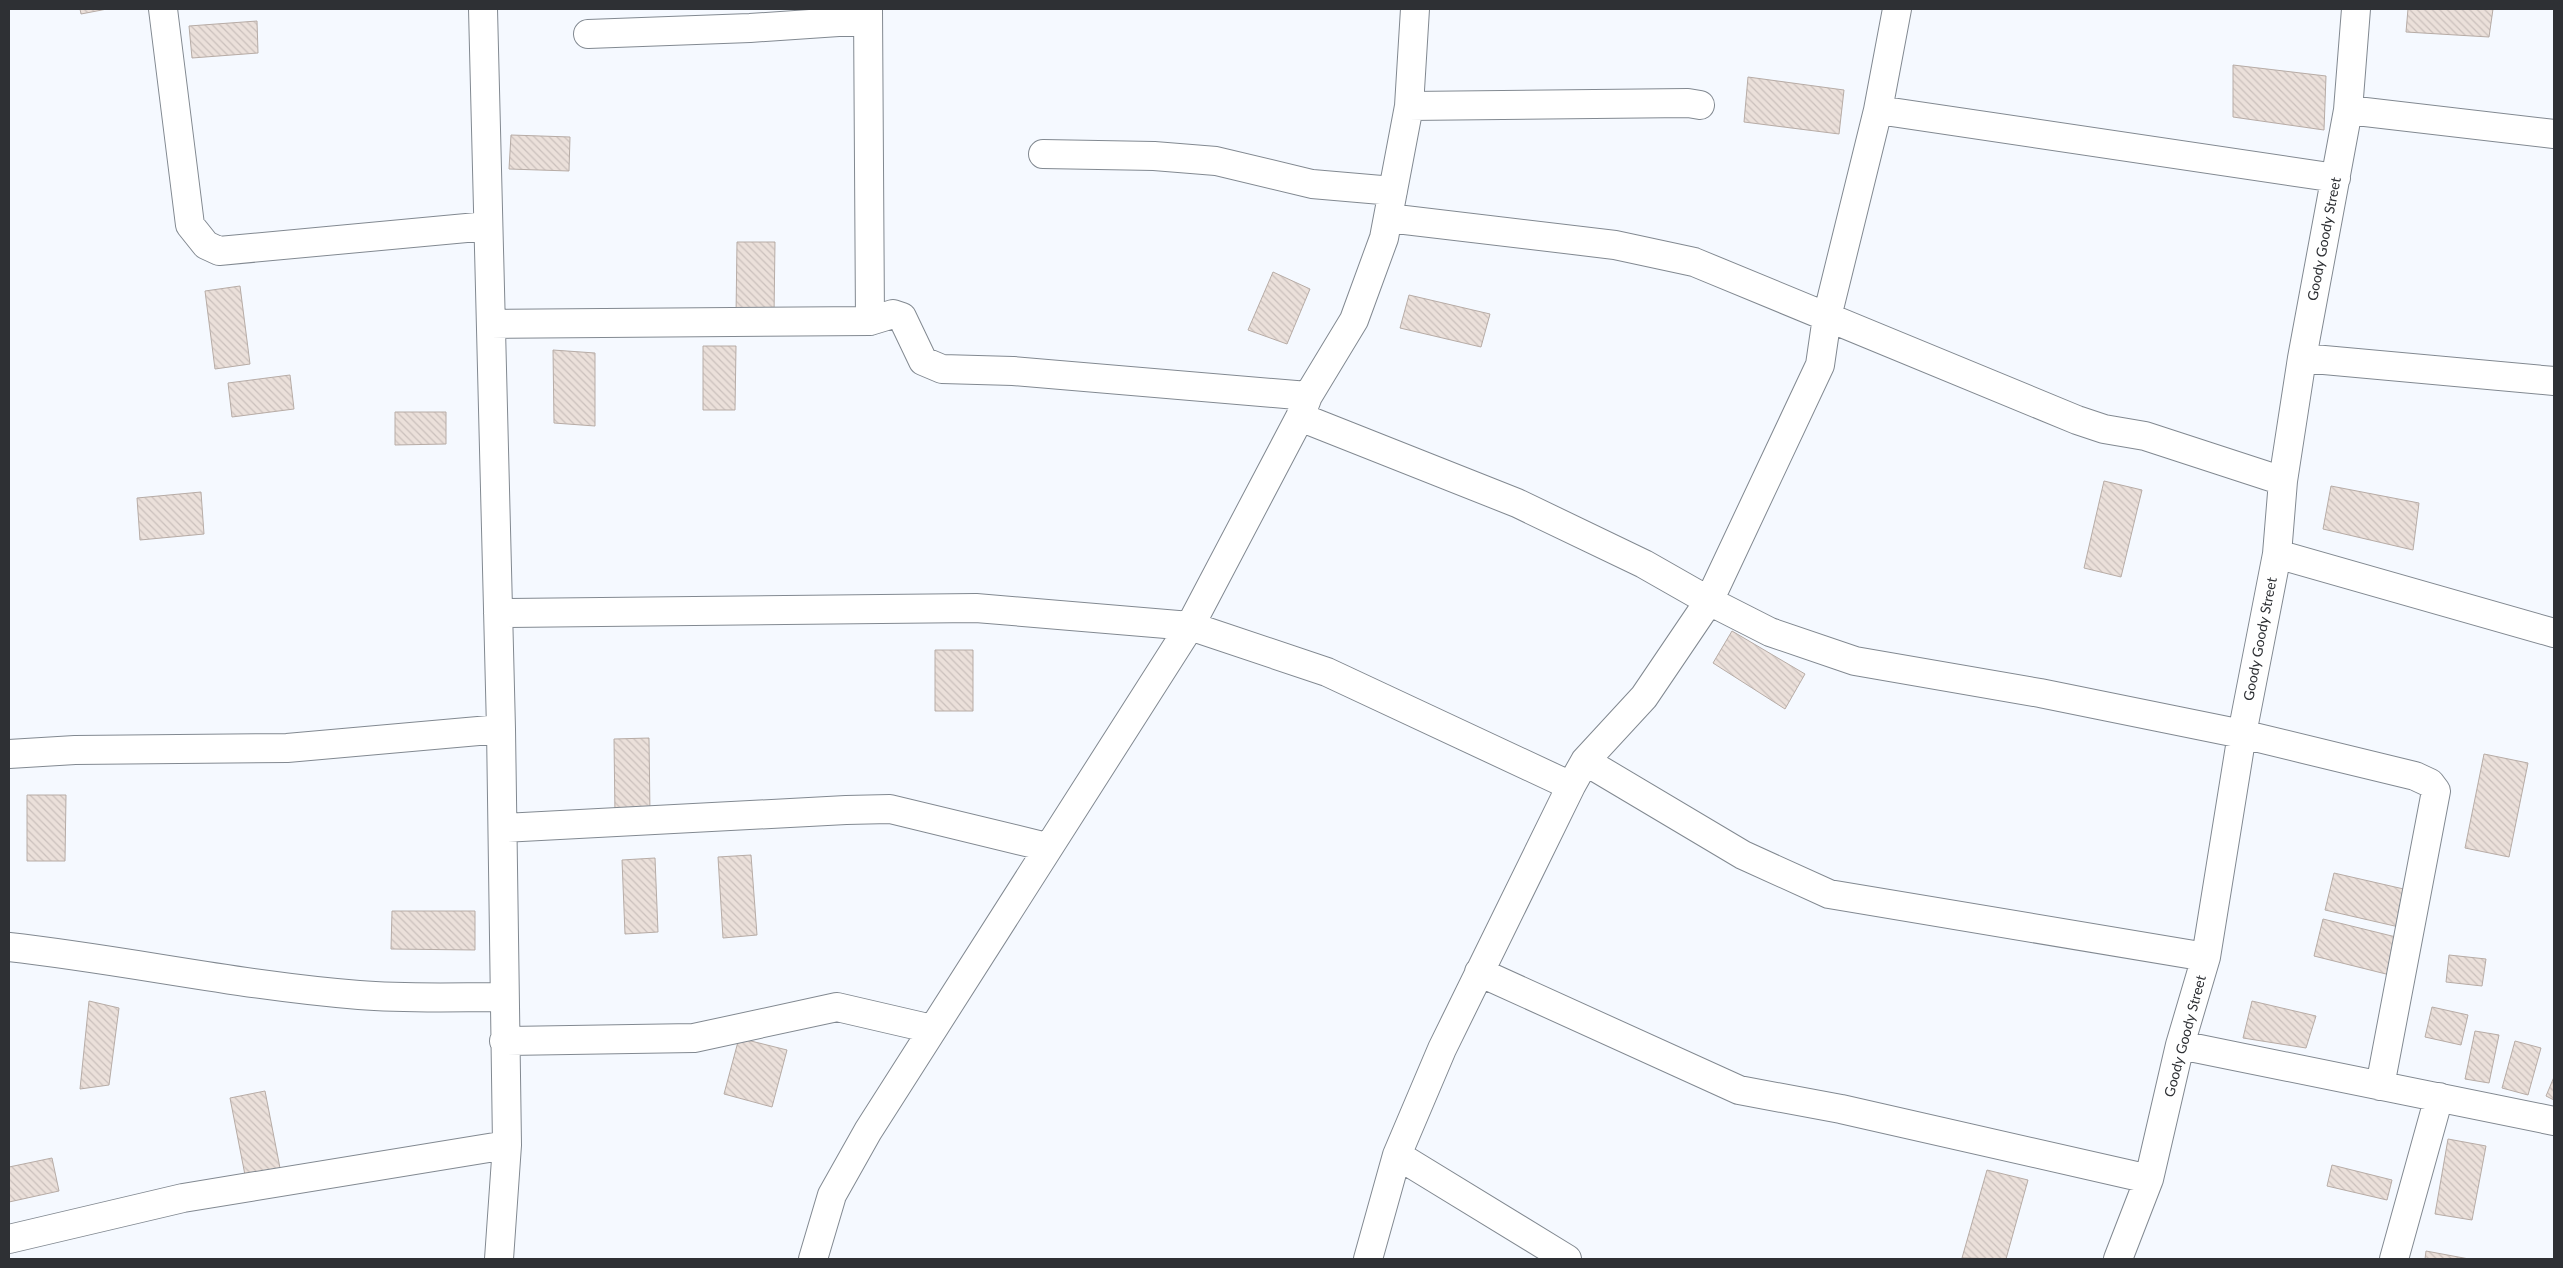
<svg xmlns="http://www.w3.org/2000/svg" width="2563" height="1268" viewBox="0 0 2563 1268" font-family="Lato,sans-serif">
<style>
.building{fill:url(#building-back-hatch);stroke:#b7aca6}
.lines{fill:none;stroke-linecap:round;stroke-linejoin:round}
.minor-casing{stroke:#828991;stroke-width:30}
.minor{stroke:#fff;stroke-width:28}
.labels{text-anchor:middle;stroke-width:5;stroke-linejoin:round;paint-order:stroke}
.street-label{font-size:14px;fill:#2e3034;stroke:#fff}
</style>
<defs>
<pattern id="building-back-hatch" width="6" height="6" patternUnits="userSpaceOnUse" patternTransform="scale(1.25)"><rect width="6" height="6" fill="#ebe0da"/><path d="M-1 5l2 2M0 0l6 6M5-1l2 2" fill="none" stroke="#cac0bc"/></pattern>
</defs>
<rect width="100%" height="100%" fill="#f5f9ff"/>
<!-- building -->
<path class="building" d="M80,9H107L81,14Z
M2408,9H2493L2489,37L2406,32Z
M257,21L258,53L192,58L189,26Z
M2233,65L2326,76L2324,130L2233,117Z
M1748,77L1844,90L1839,134L1744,122Z
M511,135L570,137L569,171L509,169Z
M737,242H775L774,316H736Z
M1273,272L1310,289L1287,344L1248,330Z
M240,286L250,364L215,369L205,291Z
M1409,295L1490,314L1481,347L1400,328Z
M703,346H736L735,410H703Z
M553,350L595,353V426L554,423Z
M290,375L294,409L232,417L228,383Z
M395,412H446V444L395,445Z
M2104,481L2142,490L2121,577L2084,568Z
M2331,486L2419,503L2413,550L2323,529Z
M201,492L204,534L140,540L137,498Z
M1732,631L1805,674L1785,709L1713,663Z
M935,650H973V711H935Z
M649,738L650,815H615L614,739Z
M2484,754L2528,763L2509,857L2465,848Z
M27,795H66L65,861H27Z
M751,855L757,935L723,938L718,857Z
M655,858L658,932L625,934L622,860Z
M2334,873L2408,890L2399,927L2325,910Z
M392,911H475V950L391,949Z
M2323,919L2400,938L2390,975L2314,956Z
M2449,955L2486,959L2482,986L2446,982Z
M89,1001L119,1008L109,1085L80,1089Z
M2252,1001L2316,1016L2306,1048L2243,1038Z
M2432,1007L2468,1015L2461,1045L2425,1037Z
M2475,1031L2499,1035L2489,1083L2465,1079Z
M739,1038L787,1050L772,1107L724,1094Z
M2515,1041L2541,1048L2528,1095L2502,1088Z
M2554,1077V1100L2546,1096Z
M265,1091L280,1168L245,1175L230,1098Z
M2448,1139L2486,1146L2472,1220L2435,1214Z
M52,1158L59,1191L9,1202V1167Z
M2332,1165L2392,1180L2387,1200L2327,1186Z
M1987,1170L2028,1180L2006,1259L1962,1258Z
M2426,1251L2469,1259H2425Z"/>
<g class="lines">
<defs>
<path id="minor" d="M163,9L190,225L206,245L219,251L488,226
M483,9L501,729L507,1145L499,1259
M868,9L870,321
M588,34L750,28L868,20
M1409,106L1688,103L1700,105
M1878,110L2336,178
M2348,110L2554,134
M1043,154L1154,156L1216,161L1312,184L1393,191
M1388,218L1615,245L1694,262L2077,420L2104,429L2145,436L2283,481
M491,324L870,321L893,314L902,317L923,361L942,369L1013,371L1308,396
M2302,358L2554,381
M1300,417L1517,503L1644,564L1709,601L1770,632L1855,661L2040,693L2242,734L2415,776L2430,783L2436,791L2380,1086
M2277,554L2554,633
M498,613L976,608L1190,626L1327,672L1571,786
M9,754L75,750L287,748L501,729
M1585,761L1743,855L1829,894L2206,957
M503,828L846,810L890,809L1047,847
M9,947C126,960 242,986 359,995C407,999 456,997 504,997
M1479,972L1739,1090L1841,1109L2149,1179
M504,1041L694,1038L837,1007L932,1029
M2180,1045L2554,1121
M1397,1155L1567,1259
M9,1239L183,1198L507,1145
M813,1259L832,1195L868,1131L1190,626L1300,417L1308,396L1354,320L1384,238L1409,106L1415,9
M1368,1259L1397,1155L1442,1049L1571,786L1585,761L1644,697L1709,601L1820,365L1827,317L1878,110L1897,9
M2118,1259L2149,1179L2180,1045L2206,957L2242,734L2277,554L2283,481L2302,358L2348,110L2356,9
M2394,1259L2439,1097"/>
</defs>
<!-- minor casing -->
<use href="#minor" class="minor-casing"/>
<!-- minor -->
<use href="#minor" class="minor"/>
</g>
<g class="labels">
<!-- street labels -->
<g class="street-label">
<text transform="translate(2324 239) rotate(-79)" y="5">Goody Goody Street</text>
<text transform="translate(2260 639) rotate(-79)" y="5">Goody Goody Street</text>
<text transform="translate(2185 1036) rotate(-75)" y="5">Goody Goody Street</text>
</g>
</g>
<!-- border -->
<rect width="2563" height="1268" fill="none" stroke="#2e3034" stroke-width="20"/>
</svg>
